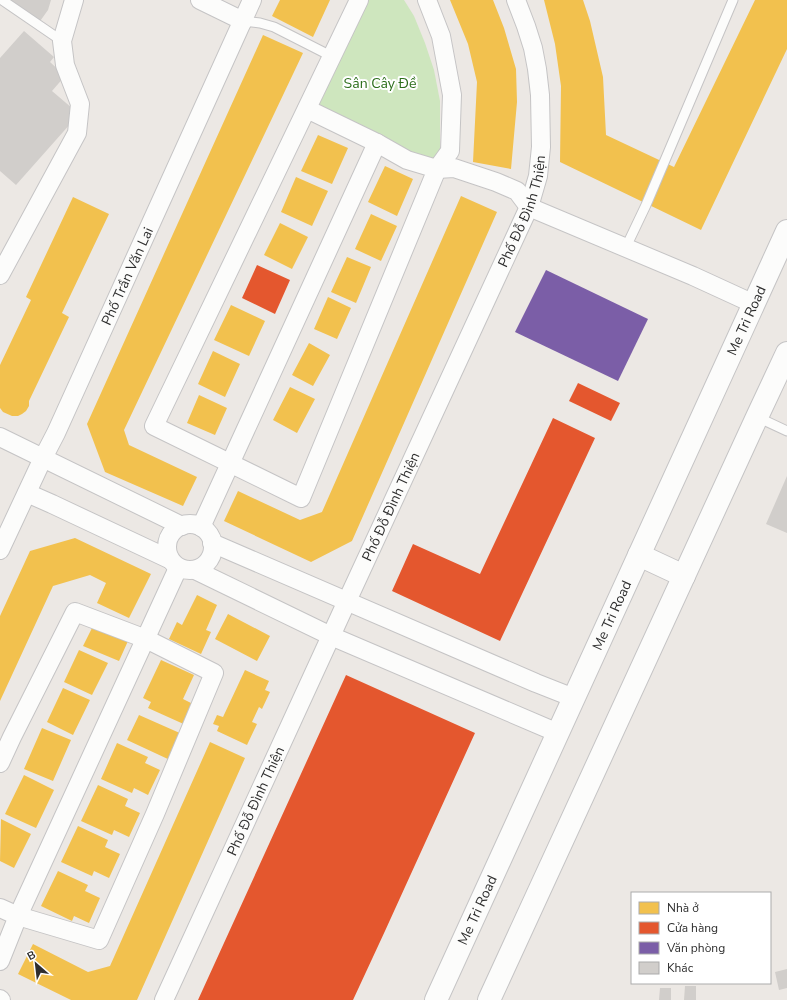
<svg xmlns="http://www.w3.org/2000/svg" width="787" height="1000" viewBox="0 0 787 1000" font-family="'Nunito Sans',sans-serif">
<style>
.green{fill:#cee6be}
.homes{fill:#f2c14e}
.shops{fill:#e4572e}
.offices{fill:#7b5ea7}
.building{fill:#d1cecb}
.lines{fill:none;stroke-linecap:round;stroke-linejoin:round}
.service-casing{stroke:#c5c4c5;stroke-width:11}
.minor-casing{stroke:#c5c4c5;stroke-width:20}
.secondary-casing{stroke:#c5c4c5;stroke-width:24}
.service{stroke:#fcfcfb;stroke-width:9}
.minor{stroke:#fcfcfb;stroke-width:18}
.secondary{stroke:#fcfcfb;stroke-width:22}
.labels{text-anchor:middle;stroke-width:4;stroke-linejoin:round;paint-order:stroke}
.park-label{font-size:14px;fill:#2c6e1b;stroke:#fff}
.street-label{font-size:14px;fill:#2e2e2e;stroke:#fff}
</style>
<rect width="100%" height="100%" fill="#ece8e4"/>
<!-- green -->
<path class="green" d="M359,0H404L414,16L425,43L434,70L440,101V149L437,169L307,109Z"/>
<!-- homes -->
<path class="homes" d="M280,0H330L313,37L272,16Z
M450,0H493L504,28L516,69L517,102L511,169L473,162L477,82L468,44Z
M544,0H583L590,21L603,77L606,135L674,167L755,0H787V49L701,230L560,162L561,86L555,44Z
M263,35L303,53L124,430L129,445L197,477L183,506L105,472L87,424Z
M318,135L348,148L332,184L301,171Z
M385,166L413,179L397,216L368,202Z
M296,177L328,191L312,226L281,212Z
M461,196L497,212L352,541L311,562L224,521L238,491L300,520L322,512Z
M73,197L109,214L62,313L69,317L29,401V406L26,411L22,414L18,416H12L3,412L0,408V365L31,300L26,297Z
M371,214L397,226L381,261L355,249Z
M280,223L308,237L292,269L264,255Z
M347,257L371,267L356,303L331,292Z
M328,297L351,308L337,339L314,329Z
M231,305L265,321L249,356L214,340Z
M309,343L330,355L313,386L292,375Z
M213,351L240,364L225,397L198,384Z
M290,387L315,399L297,433L273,420Z
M199,395L227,408L215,435L187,423Z
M75,538L151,574L129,618L97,603L106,583L90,575L53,586L0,701V616L30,551Z
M197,595L217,605L206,630L211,632L201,654L169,639L177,622L182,625Z
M228,614L270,636L257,661L215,639Z
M93,626L128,641L119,661L83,646Z
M79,650L108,663L92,695L64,682Z
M161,660L194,675L183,699L197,706L188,726L148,708L151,702L143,698Z
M245,670L269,681L265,690L270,692L262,709L259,707L252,722L257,724L247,745L217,731L219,726L213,724L217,715L223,717Z
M63,688L90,700L73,735L47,722Z
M139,715L182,734L170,760L127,740Z
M42,728L71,740L53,781L24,769Z
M210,742L245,758L137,1000H71L18,974L33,944L88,972L110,966Z
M117,743L148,757L145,763L160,770L148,795L134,788L132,793L101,779Z
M24,775L54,790L36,828L5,814Z
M98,785L128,799L125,806L140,813L129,837L114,830L112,835L81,821Z
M1,819L31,834L14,868L0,861Z
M78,826L108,840L105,847L120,854L109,878L94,871L92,876L61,862Z
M58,871L88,885L85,891L100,898L89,923L74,916L72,921L41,906Z"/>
<!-- shops -->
<path class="shops" d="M257,265L290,280L275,314L242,298Z
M578,383L620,403L611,421L569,401Z
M553,418L595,438L500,641L392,591L413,544L480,574Z
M346,675L475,733L385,931L353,1000H198Z"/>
<!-- offices -->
<path class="offices" d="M546,270L648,319L618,381L515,332Z"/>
<!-- building -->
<path class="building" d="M9,0H51L48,10L38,24Z
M24,31L54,57L50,62L65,76L52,91L79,114L16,185L0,171V58Z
M787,476V533L766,524Z
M787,969V988L779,990L775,972Z
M685,986H696V1000H684Z
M660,988H671V1000H659Z"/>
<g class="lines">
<defs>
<path id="service" d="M2,0L62,41
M243,21L260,23L274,27L331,56
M626,247L646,205L733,0
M757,417L787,431"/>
<g id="minor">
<path d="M200,0L243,21"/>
<path d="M359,0L154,426L301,498L437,169L450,151L452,95L441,36L427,0"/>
<path d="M307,109L377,143L407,160L437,169L454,168L496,182L517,191L529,207L693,276L754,304"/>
<path d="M0,275L77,133L80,104L65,65L62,41L74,0"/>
<path d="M0,437L182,526"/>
<path d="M27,493L52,504L169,559"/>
<circle cx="190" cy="547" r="23"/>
<path d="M201,527L377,143"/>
<path d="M212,543L536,683L574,698"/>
<path id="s1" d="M0,550L43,458L56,433L252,0"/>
<path d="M195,570L331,636L558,733"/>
<path d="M0,763L12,737L75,612L146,639L214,673L155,814L99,940L18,916L0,908"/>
<path d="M0,961L18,916L178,568"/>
<path d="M0,999L1,1000"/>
<path id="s2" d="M164,1000L347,601L529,207L538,176L541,147L540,95L537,69L533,48L526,26L516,0"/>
</g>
<g id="secondary">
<path d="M639,555L684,576"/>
<path id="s3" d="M436,1000L787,231"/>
<path d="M489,1000L757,417L787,353"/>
</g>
</defs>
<!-- service casing -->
<use href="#service" class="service-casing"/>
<!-- minor casing -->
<use href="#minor" class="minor-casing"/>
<!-- secondary casing -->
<use href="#secondary" class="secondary-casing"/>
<!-- service -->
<use href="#service" class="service"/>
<!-- minor -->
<use href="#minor" class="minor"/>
<!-- secondary -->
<use href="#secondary" class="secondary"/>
</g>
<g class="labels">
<!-- park labels -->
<g class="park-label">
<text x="380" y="88">Sân Cây Đề</text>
</g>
<!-- street labels -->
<g class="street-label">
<text dy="5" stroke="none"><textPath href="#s2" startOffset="867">Phố Đỗ Đình Thiện</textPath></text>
<text dy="5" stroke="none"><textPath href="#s1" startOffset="302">Phố Trần Văn Lai</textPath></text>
<text dy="5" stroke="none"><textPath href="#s3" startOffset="747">Me Tri Road</textPath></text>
<text dy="5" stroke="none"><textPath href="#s2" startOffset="543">Phố Đỗ Đình Thiện</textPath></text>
<text dy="5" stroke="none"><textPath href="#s3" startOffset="423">Me Tri Road</textPath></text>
<text dy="5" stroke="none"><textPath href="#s2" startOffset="219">Phố Đỗ Đình Thiện</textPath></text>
<text dy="5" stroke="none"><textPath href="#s3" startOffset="99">Me Tri Road</textPath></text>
</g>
</g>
<!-- legend -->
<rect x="631" y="892" width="140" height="92" fill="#ffffff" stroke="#ababab"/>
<rect x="639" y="902" width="20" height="12" fill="#f2c14e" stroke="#ababab"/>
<text x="667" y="912" font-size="12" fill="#2e2e2e">Nhà ở</text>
<rect x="639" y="922" width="20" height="12" fill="#e4572e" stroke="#ababab"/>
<text x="667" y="932" font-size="12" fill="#2e2e2e">Cửa hàng</text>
<rect x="639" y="942" width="20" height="12" fill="#7b5ea7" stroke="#ababab"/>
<text x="667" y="952" font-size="12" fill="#2e2e2e">Văn phòng</text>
<rect x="639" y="962" width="20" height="12" fill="#d1cecb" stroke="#ababab"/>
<text x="667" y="972" font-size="12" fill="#2e2e2e">Khác</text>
<!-- north arrow -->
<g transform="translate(36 964) rotate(332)" stroke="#ffffff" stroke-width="3" paint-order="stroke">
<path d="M0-3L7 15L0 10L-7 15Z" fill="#2e2e2e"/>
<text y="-6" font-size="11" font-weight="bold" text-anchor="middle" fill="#2e2e2e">B</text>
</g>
</svg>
